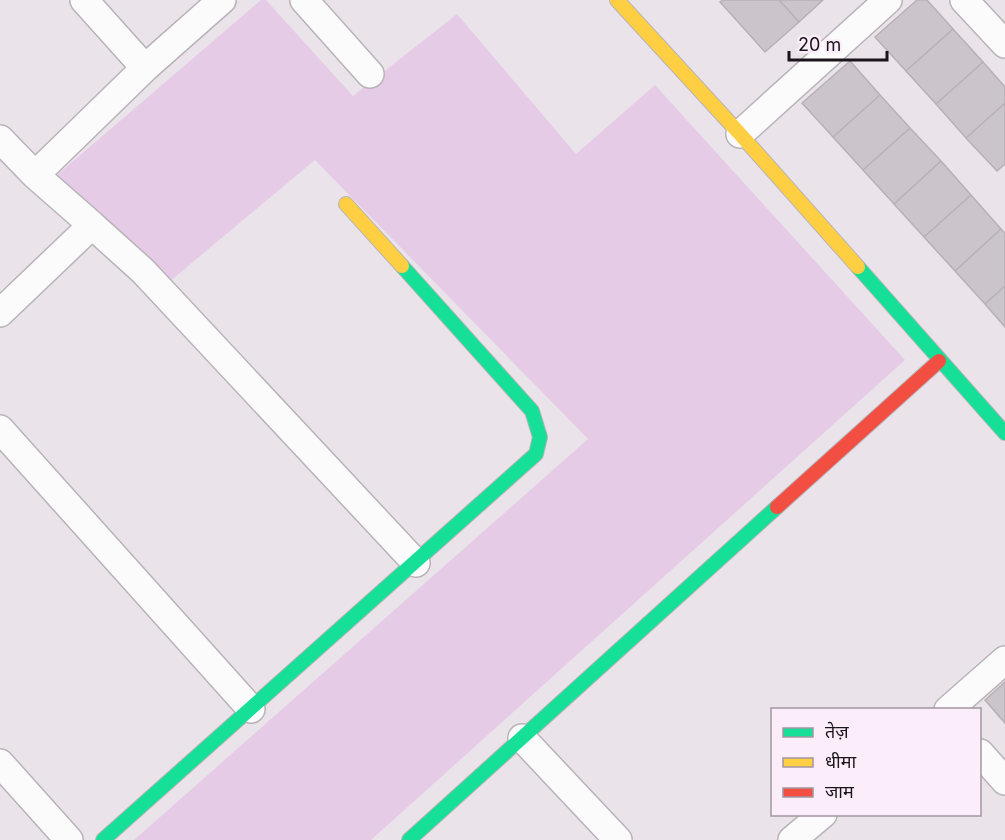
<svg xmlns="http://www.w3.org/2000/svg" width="1005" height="840" viewBox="0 0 1005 840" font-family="Inter,'Noto Sans Devanagari',sans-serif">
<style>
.green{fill:#e6cbe6}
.building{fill:#cbc5cb;stroke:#b7b1b7;stroke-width:1.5}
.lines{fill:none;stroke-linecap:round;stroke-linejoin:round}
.street-casing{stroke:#b8b3b8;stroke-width:30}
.fast-casing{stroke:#b8b3b8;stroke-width:16}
.slow-casing{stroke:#b8b3b8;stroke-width:16}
.jam-casing{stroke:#b8b3b8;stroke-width:16}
.street{stroke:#fcfbfc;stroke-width:27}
.fast{stroke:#16e098;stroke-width:14}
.slow{stroke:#ffcf43;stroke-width:14}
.jam{stroke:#f24e42;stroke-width:14}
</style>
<rect width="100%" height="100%" fill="#eae4ea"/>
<!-- green -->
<path class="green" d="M261,0H266L353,96L457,14L576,154L655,85L905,360L371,840H134L588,439L315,160L151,297L57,175Z"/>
<!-- building -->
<path class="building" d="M723,0H779L799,22L765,52L720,2Z
M779,0H823L799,22Z
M917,0H927L953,29L906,71L875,37Z
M953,29L983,62L936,104L906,71Z
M850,61L880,95L833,137L802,103Z
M983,62L1005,87V103L966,138L936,104Z
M880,95L910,128L863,170L833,137Z
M1005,103V164L997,171L966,138Z
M910,128L941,161L894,204L863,170Z
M941,161L971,195L924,237L894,204Z
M971,195L1001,229L955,271L924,237Z
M1001,229L1005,233V286L985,304L955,271Z
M1005,286V327L985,304Z
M1005,682V723L985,700Z"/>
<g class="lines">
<defs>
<path id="street" d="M84,0L145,68
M304,0L370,74
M964,0L1005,44
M740,134L888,0
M0,139L35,175L92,225L0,313
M35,175L145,68L222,0
M92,225L143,271L416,563
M0,429L251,709
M948,710L1005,660
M522,738L618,840
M980,753L1005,781
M0,763L69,840
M792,840L823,814"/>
<path id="fast" d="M858,267L1005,433
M103,840L536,454L540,437L532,411L402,266
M409,840L777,507"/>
<path id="slow" d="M617,0L740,134L858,267
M346,204L402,266"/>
<path id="jam" d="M777,507L939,361"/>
</defs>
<!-- street casing -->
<use href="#street" class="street-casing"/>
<!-- fast casing -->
<use href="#fast" class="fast-casing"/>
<!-- slow casing -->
<use href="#slow" class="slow-casing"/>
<!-- jam casing -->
<use href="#jam" class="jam-casing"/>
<!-- street -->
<use href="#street" class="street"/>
<!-- fast -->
<use href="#fast" class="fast"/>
<!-- slow -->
<use href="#slow" class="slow"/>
<!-- jam -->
<use href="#jam" class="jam"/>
</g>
<!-- legend -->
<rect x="771" y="708" width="210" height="108" fill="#fcedfb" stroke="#a297a1" stroke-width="1.5"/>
<rect x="783" y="728" width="30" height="9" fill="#16e098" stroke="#a297a1" stroke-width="1.5"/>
<text x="825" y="738" font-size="18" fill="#1a151a">तेज़</text>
<rect x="783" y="758" width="30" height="9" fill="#ffcf43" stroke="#a297a1" stroke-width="1.5"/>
<text x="825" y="768" font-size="18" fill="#1a151a">धीमा</text>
<rect x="783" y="788" width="30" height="9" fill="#f24e42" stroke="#a297a1" stroke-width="1.5"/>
<text x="825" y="798" font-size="18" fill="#1a151a">जाम</text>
<!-- scale -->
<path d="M789 51v9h98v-9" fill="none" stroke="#1a151a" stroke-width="3"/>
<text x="798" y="51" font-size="18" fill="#1a151a" stroke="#fcedfb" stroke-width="4.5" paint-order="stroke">20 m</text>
</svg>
